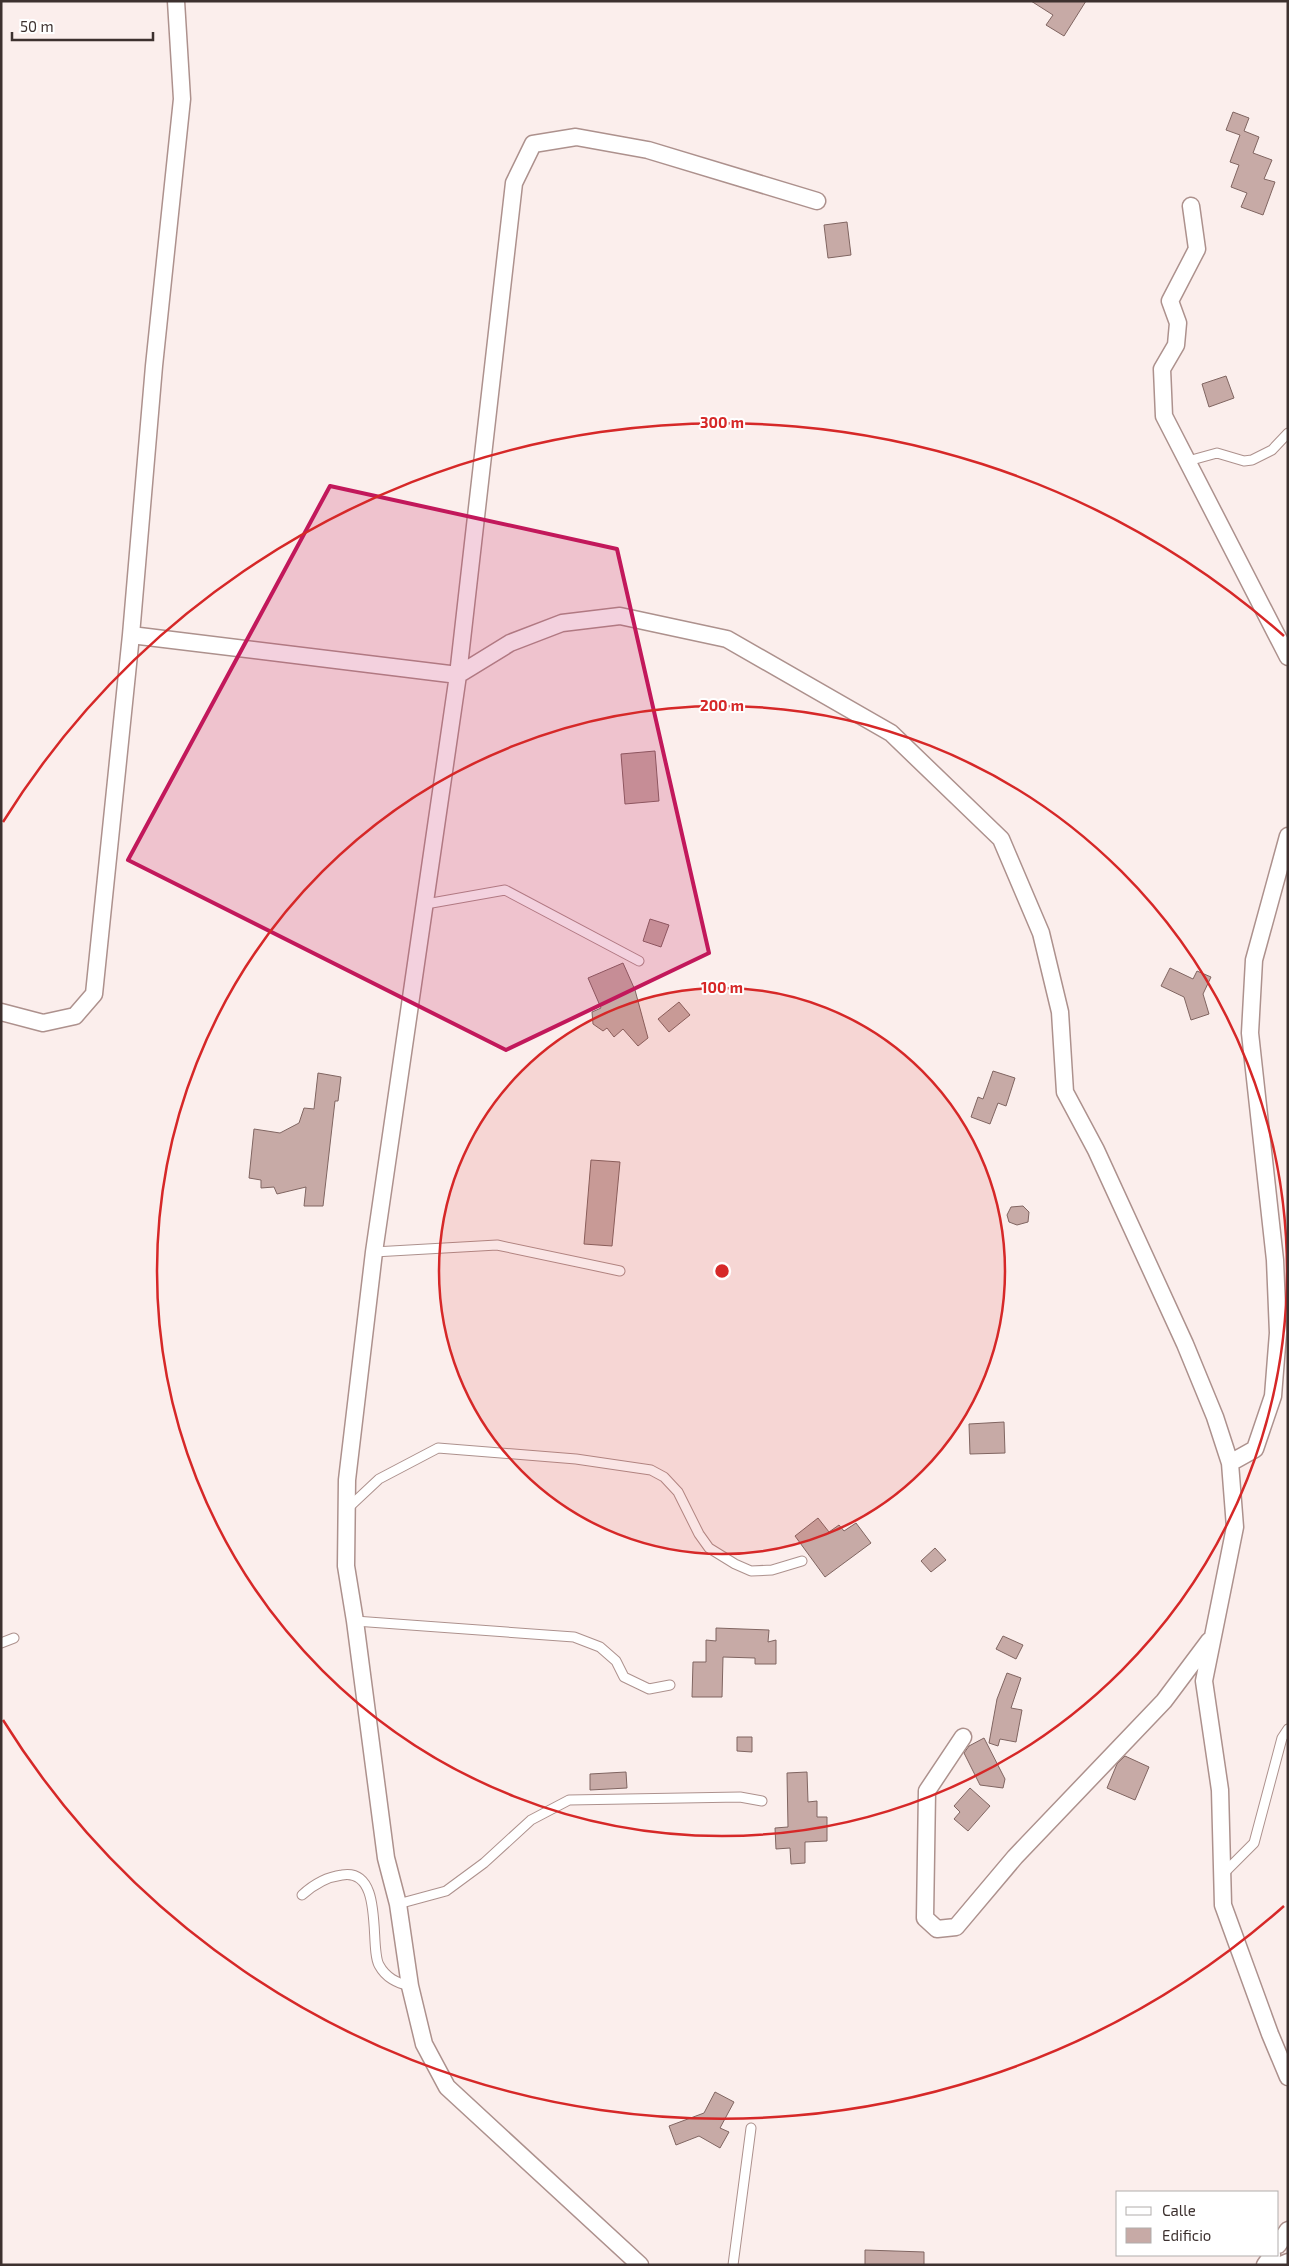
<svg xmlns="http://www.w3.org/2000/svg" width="1289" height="2266" viewBox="0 0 1289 2266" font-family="'Exo 2',sans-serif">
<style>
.building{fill:#c7aaa6;stroke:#806561}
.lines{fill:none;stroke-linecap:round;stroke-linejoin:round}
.lane-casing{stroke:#ad918d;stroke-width:11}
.street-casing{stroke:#ad918d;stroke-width:19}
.lane{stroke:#fff;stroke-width:9}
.street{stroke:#fff;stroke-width:16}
.marked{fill:#c2185b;fill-opacity:0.2;stroke:#c2185b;stroke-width:4;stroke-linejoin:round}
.ring{fill:none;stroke:#d62828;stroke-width:2.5}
.centre{fill:#d62828;stroke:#fff;stroke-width:2.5}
.ring-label{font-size:15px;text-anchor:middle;font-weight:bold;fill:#d62828;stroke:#fff;stroke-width:4;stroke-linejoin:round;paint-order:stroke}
</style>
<rect width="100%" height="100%" fill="#fbeeec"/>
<!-- building -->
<path class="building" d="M1031,1H1086L1064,36L1046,25L1053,15Z
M1233,112L1249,118L1244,131L1259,137L1253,153L1272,160L1264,179L1275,182L1263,215L1241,207L1247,193L1231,187L1239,165L1230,162L1240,135L1226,130Z
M847,222L851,255L828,258L824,225Z
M1226,376L1234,398L1209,407L1202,384Z
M655,751L659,801L625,804L621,754Z
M650,919L669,925L661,947L643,941Z
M623,963L635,990L648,1038L638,1046L623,1029L614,1037L607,1028L603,1031L593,1024L592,1012L601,1008L588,978Z
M1170,968L1193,979L1197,971L1211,977L1203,994L1209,1014L1191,1020L1184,997L1161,986Z
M679,1002L690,1015L669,1032L658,1019Z
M993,1071L1015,1078L1006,1106L998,1103L990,1124L971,1117L978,1097L983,1099Z
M318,1073L341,1077L338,1101H335L323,1206H304L306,1187L277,1194L274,1187L261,1188V1180L249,1178L254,1129L280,1133L299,1123L304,1108L314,1109Z
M591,1160L620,1162L612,1246L584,1244Z
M1023,1206L1029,1212L1028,1222L1017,1225L1009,1222L1007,1215L1011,1207Z
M1004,1422L1005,1453L970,1454L969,1424Z
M818,1518L829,1532L839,1525L844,1531L856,1523L871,1543L825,1577L795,1536Z
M935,1548L946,1560L931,1572L921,1561Z
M716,1628L769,1630L768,1642L776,1640V1664H755V1658L723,1657L722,1697H692L693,1662H706V1640L716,1641Z
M1003,1636L1023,1645L1016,1659L996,1649Z
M1007,1673L1021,1678L1011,1708L1022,1710L1016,1742L1000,1739L998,1746L989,1743L997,1699Z
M737,1737H752V1752L737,1751Z
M984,1738L1005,1779L1003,1788L980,1785L964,1753L969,1746Z
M1125,1756L1149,1767L1135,1800L1107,1788L1117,1764Z
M626,1772L627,1788L590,1790V1774Z
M807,1772L808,1802L817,1801V1817H827V1841L805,1842V1863L791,1864L790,1848L776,1849L775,1828L788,1827L787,1773Z
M970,1788L990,1806L968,1831L954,1819L960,1812L954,1806Z
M715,2092L734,2102L720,2128L729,2132L720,2148L699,2136L676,2145L669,2126L704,2113Z
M865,2250L924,2252V2265H865Z"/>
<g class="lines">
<defs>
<path id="lane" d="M1188,461L1217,453L1244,461L1252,460L1272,450L1288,433
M426,904L505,890L639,961
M374,1252L497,1245L620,1271
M347,1509L379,1479L438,1448L576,1459L651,1470L664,1477L678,1492L699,1534L709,1548L735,1564L751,1571L772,1570L802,1561
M355,1621L574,1637L600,1647L616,1661L624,1677L649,1689L670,1685
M1,1643L14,1638
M1222,1875L1254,1843L1282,1738L1288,1729
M302,1895C314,1884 326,1877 342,1875C385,1868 369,1947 379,1965C386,1978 397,1983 410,1986
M398,1904L446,1891L484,1863L531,1820L569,1800L740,1797L762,1801
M733,2265L751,2128"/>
<path id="street" d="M1191,206L1197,249L1170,301L1178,323L1176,345L1162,369L1164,416L1288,657
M131,635L458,675L510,643L562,623L620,616L727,639L891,733L1001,839L1041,933L1060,1012L1065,1092L1096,1150L1185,1344L1215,1417L1230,1463L1235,1527L1204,1681L1220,1790L1223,1905L1270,2034L1288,2077
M1,1012L43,1023L75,1016L94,994L131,635L154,366L182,99L176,1
M1230,1463L1255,1449L1273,1396L1278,1333L1275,1260L1250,1033L1254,960L1288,836
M963,1737L927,1791L925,1918L937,1929L956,1927L1015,1857L1164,1701L1209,1641
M1278,2245L1288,2230
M640,2265L447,2087L424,2044L410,1986L398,1904L386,1858L355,1621L346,1566L347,1480L374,1252L458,675L514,183L533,144L576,137L648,150L817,201
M1265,2265L1272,2255
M1281,2265L1288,2262"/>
</defs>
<!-- lane casing -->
<use href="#lane" class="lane-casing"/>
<!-- street casing -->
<use href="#street" class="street-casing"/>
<!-- lane -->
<use href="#lane" class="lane"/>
<!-- street -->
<use href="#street" class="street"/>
</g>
<!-- marked area -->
<path class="marked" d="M330,486L617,549L709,953L506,1050L128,860Z"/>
<!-- distance rings -->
<circle cx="722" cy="1271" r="283" fill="#d62828" fill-opacity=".12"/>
<g class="ring">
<circle cx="722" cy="1271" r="283"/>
<circle cx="722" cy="1271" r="565"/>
<path d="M1284 1906A848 848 0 0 1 3 1720M3 822A848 848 0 0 1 1284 636"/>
</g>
<circle cx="722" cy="1271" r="8" class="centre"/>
<g class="ring-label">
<text x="722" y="428">300 m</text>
<text x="722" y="711">200 m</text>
<text x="722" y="993">100 m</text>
</g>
<!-- border -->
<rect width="1289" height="2266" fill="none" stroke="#3d312f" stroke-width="5"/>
<!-- legend -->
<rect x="1116" y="2191" width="162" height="65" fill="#ffffff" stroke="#b1adac"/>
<rect x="1126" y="2207" width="25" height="8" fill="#ffffff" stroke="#b1adac"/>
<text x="1162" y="2216" font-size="15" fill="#3d312f">Calle</text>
<rect x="1126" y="2228" width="25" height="15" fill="#c7aaa6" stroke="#b1adac"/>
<text x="1162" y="2241" font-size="15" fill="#3d312f">Edificio</text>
<!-- scale -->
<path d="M12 32v8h141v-8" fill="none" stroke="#3d312f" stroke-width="2.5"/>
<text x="20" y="32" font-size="15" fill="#3d312f" stroke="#ffffff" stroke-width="4" paint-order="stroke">50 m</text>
</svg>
